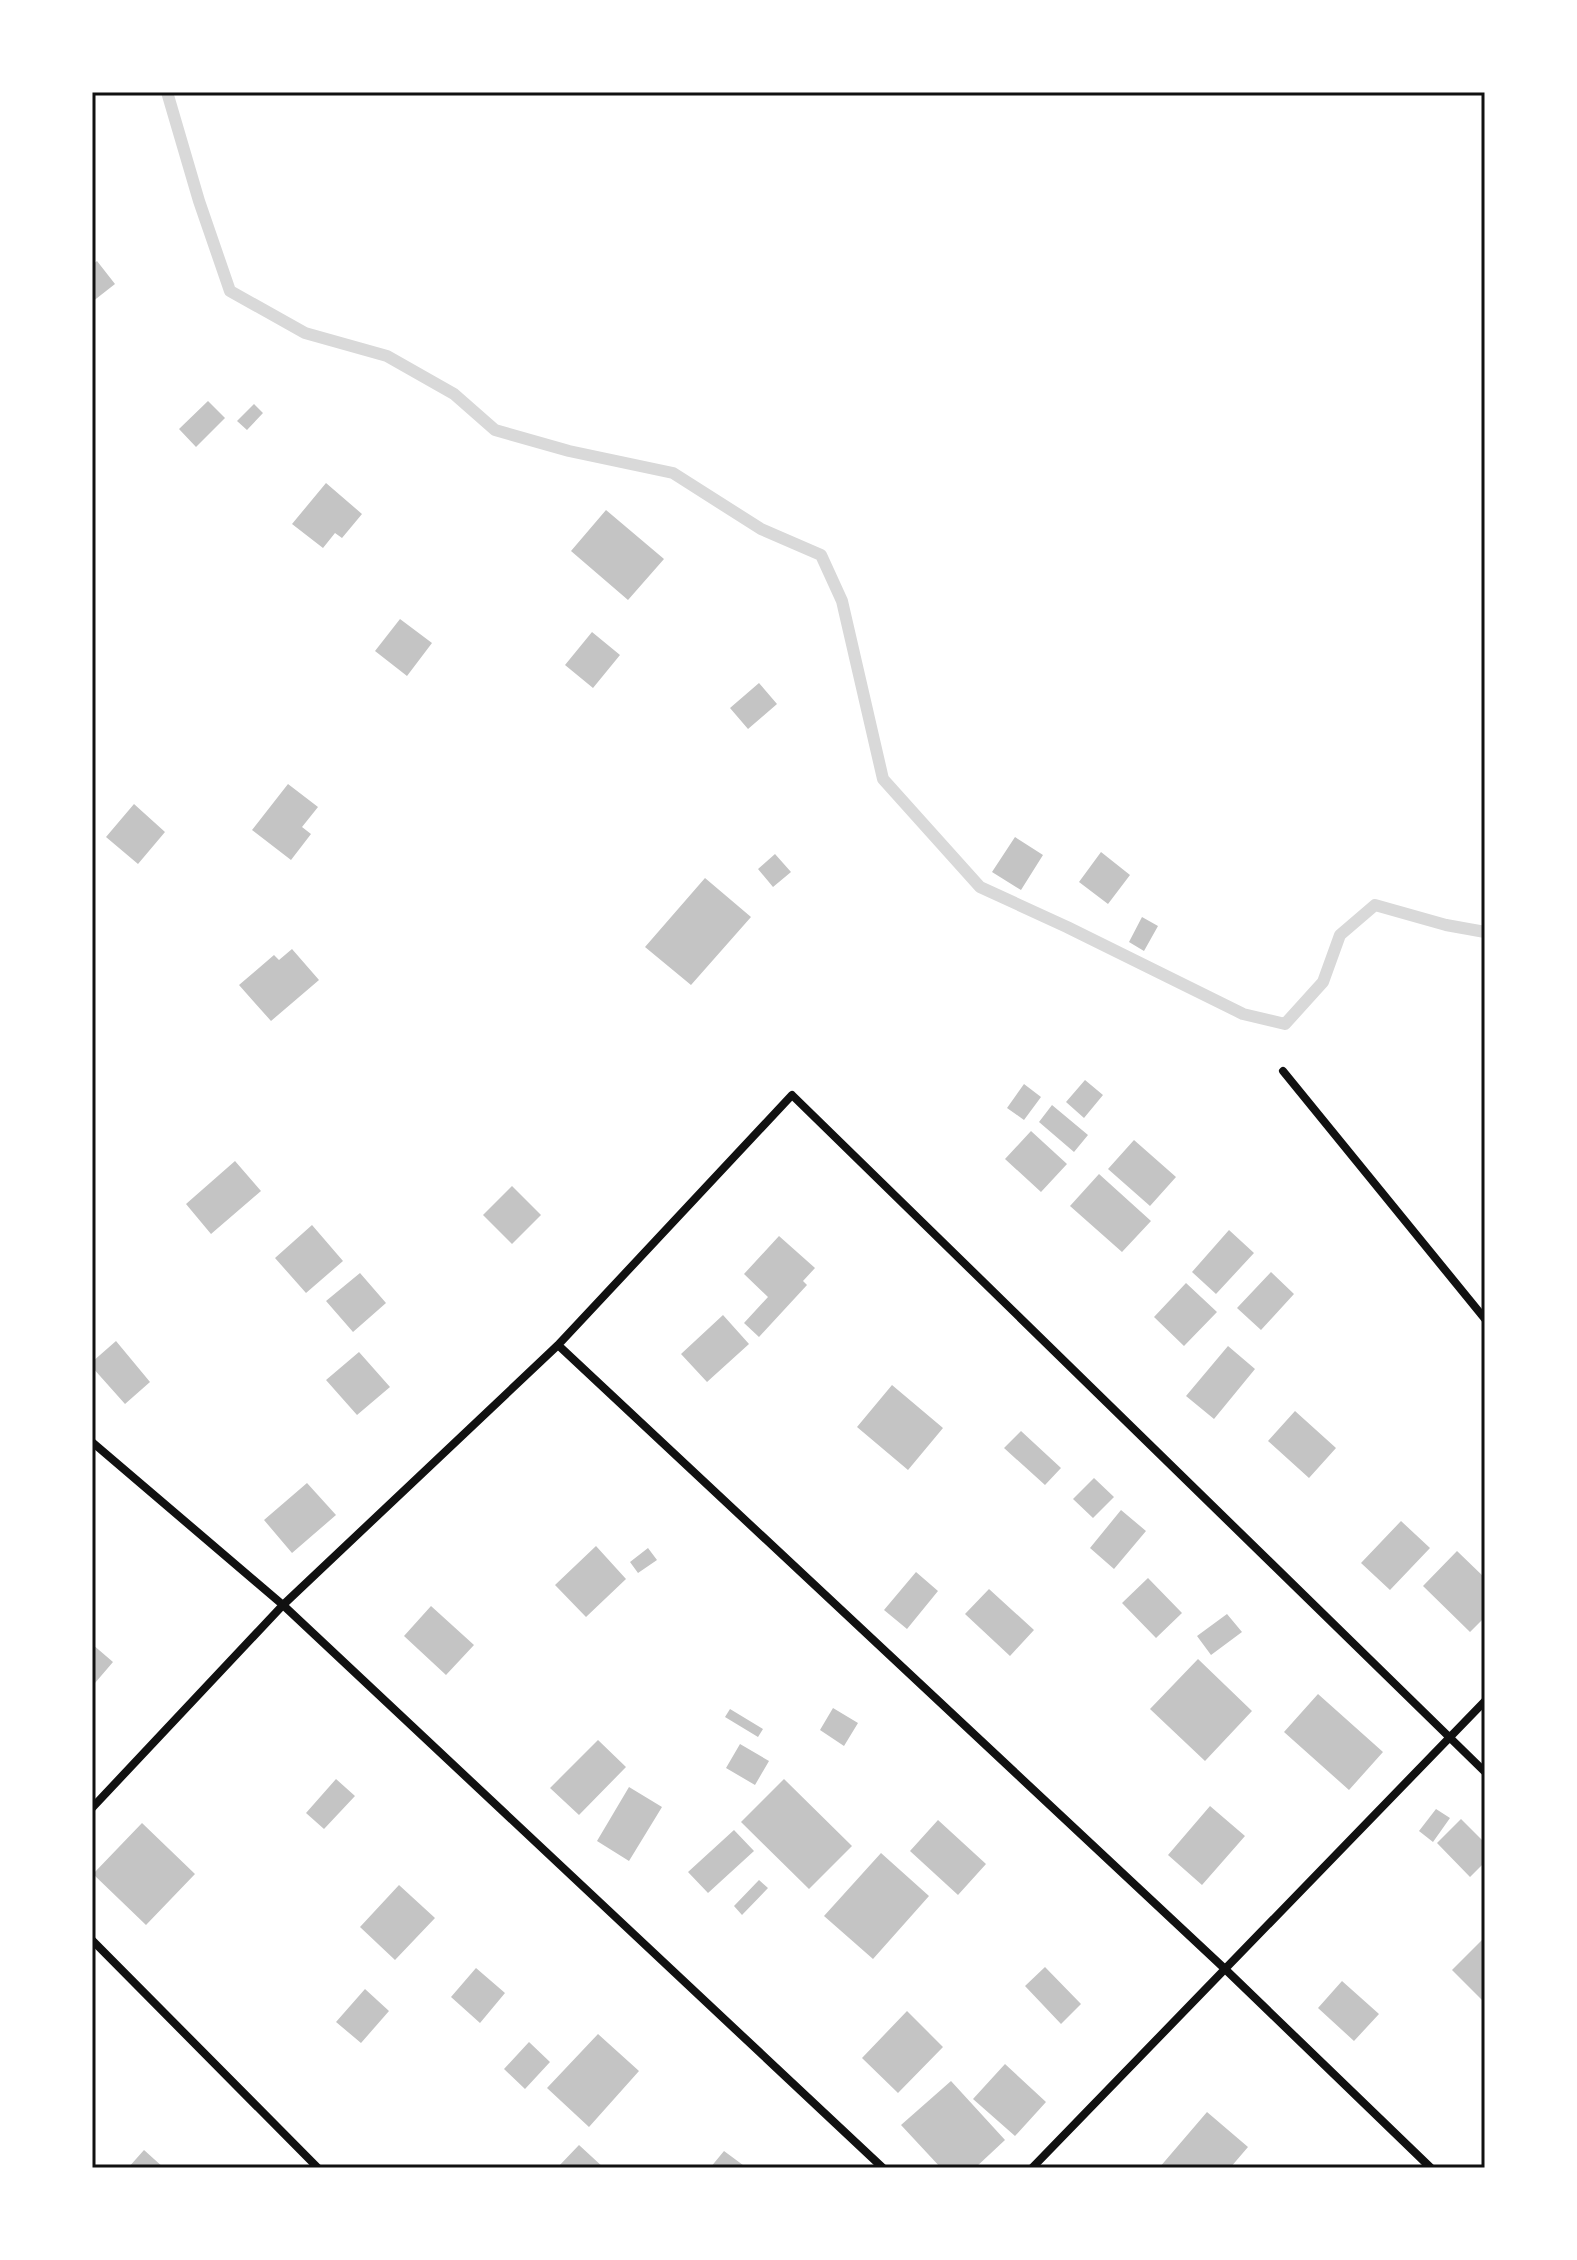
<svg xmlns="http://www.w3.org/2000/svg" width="1577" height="2260" viewBox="0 0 1577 2260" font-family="'Sofia Sans Condensed',sans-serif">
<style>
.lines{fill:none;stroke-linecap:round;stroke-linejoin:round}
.stream{stroke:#d9d9d9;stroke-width:12}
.building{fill:#c4c4c4}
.minor{stroke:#111;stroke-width:8}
.neatline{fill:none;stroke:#111;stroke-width:3}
</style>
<rect width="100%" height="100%" fill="#fff"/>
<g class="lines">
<!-- stream -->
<path class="stream" d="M167,92L199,201L230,291L305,333L387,356L454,394L495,430L569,451L673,473L761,529L821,555L842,601L883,779L980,887L1067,927L1243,1014L1285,1024L1323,982L1340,935L1375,905L1446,925L1485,932"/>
</g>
<!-- building -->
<path class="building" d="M97,261L115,284L92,302V265Z
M208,401L225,418L196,447L179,429Z
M254,404L263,413L247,430L237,421Z
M326,483L362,514L342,538L335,533L323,548L292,524Z
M606,510L664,559L628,600L571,551Z
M400,619L432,643L407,676L375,651Z
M592,632L620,655L593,688L565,665Z
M759,683L777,704L748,729L730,708Z
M288,784L318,807L302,827L311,834L291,860L252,830Z
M134,804L165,832L138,864L106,837Z
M1015,837L1043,855L1021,890L992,872Z
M1101,852L1130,875L1108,904L1079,882Z
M775,854L791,872L773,887L758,869Z
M705,878L751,917L691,985L645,947Z
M1142,917L1158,926L1144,951L1129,942Z
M292,949L319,980L271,1021L239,985L274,955L279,960Z
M1085,1080L1103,1095L1084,1118L1066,1102Z
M1024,1084L1041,1097L1024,1120L1007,1108Z
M1052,1105L1088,1135L1074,1152L1039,1122Z
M1031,1131L1067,1164L1041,1192L1005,1159Z
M1134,1140L1176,1177L1150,1206L1108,1169Z
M235,1161L261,1191L211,1234L186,1204Z
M1099,1174L1151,1221L1122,1252L1070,1206Z
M512,1186L541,1215L512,1244L483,1215Z
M312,1225L343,1261L306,1293L275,1258Z
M1229,1230L1254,1253L1216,1294L1192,1272Z
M779,1236L815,1268L803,1281L807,1285L759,1337L744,1323L768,1297L744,1274Z
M1271,1272L1294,1294L1261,1330L1237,1308Z
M360,1273L386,1303L353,1332L326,1301Z
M1186,1283L1217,1312L1184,1346L1154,1317Z
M723,1315L749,1344L707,1382L681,1354Z
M116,1341L150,1382L125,1404L92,1367V1362Z
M1228,1346L1255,1369L1214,1419L1186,1396Z
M359,1352L390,1387L357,1415L326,1380Z
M892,1385L943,1428L908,1470L857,1427Z
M1295,1411L1336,1448L1309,1478L1268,1441Z
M1021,1431L1061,1468L1045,1485L1004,1448Z
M1094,1478L1114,1497L1093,1518L1073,1499Z
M307,1483L336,1515L292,1553L264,1520Z
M1121,1510L1146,1531L1114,1569L1090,1548Z
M1401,1521L1430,1548L1390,1590L1361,1563Z
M596,1546L626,1579L586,1617L555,1585Z
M648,1548L657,1560L638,1573L630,1562Z
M1457,1551L1485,1578V1617L1470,1632L1423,1586Z
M916,1572L938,1591L907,1629L884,1610Z
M1148,1578L1182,1613L1156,1638L1122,1603Z
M989,1589L1034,1630L1010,1656L965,1614Z
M431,1606L474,1645L446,1675L404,1636Z
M1227,1614L1242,1632L1211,1655L1197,1636Z
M92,1644L113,1662L95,1683L92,1680Z
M1198,1659L1252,1711L1205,1761L1150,1709Z
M1318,1694L1383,1752L1349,1790L1284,1732Z
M833,1708L858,1723L844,1746L820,1730Z
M730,1709L763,1729L758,1737L725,1717Z
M598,1740L626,1767L579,1815L550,1788Z
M740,1744L769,1761L755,1785L726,1768Z
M336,1779L355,1796L324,1829L306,1813Z
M784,1779L852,1846L809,1889L741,1822Z
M629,1787L662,1807L629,1861L597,1841Z
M1210,1806L1245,1836L1202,1885L1168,1855Z
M1436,1809L1450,1818L1433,1842L1419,1831Z
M1461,1819L1485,1843V1862L1470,1877L1437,1843Z
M938,1820L986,1864L958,1895L910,1851Z
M142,1823L195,1874L146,1925L93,1874Z
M734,1830L754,1851L708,1893L688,1872Z
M881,1853L929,1896L873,1959L824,1916Z
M759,1880L768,1888L742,1915L734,1906Z
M399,1885L435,1918L395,1960L360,1927Z
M1485,1937V2003L1452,1970Z
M1045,1967L1081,2004L1061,2024L1025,1986Z
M476,1968L505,1993L480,2023L451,1997Z
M1342,1981L1379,2014L1354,2041L1318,2008Z
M365,1989L389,2011L361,2043L336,2022Z
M907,2011L943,2047L898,2093L862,2058Z
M598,2034L639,2071L589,2127L547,2088Z
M529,2042L550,2062L525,2089L504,2069Z
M1005,2064L1046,2102L1015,2136L973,2099Z
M951,2081L1005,2140L975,2168H941L901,2125Z
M1207,2112L1248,2147L1230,2168H1159Z
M579,2145L604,2168H557Z
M144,2150L164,2168H128Z
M724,2151L747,2168H710Z"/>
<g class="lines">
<!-- minor -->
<path class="minor" d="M1283,1071L1485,1319
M558,1345L1225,1969L1431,2168
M92,1442L283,1605L883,2168
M92,1808L283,1605L558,1345L792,1095L1485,1772
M92,1940L318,2168
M1032,2168L1485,1701"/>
</g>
<!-- border -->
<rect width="1577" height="2260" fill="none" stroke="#ffffff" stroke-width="188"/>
<rect x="94" y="94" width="1389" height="2072" class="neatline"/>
</svg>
